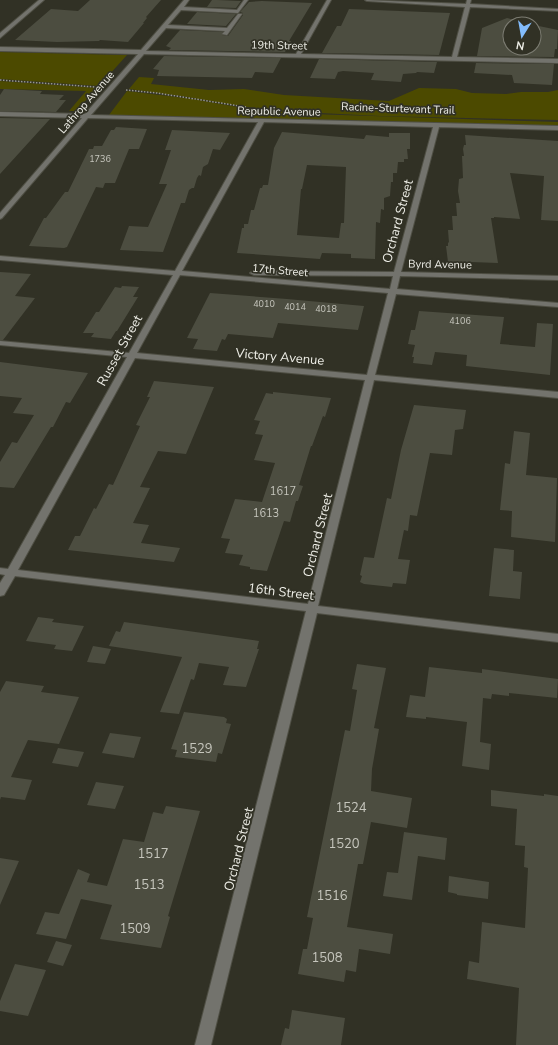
<svg xmlns="http://www.w3.org/2000/svg" width="558" height="1045" viewBox="0 0 558 1045" font-family="'Nunito Sans',sans-serif">
<style>
.green{fill:#4c4a00}
.building{fill:#4c4d40;fill-rule:evenodd}
.lines{fill:none;stroke-linecap:round;stroke-linejoin:round}
.minor-casing{stroke:#4f4f44;stroke-width:2}
.path{stroke:#97978e;stroke-width:1.5;stroke-dasharray:1.5 1.5;stroke-linecap:butt}
.minor{fill:#73736d;fill-rule:evenodd}
.labels{text-anchor:middle;stroke-width:3.5;stroke-linejoin:round;paint-order:stroke}
.far-number-label{font-size:9px;fill:#c6c6bd}
.far-street-label{font-size:11px;fill:#eeeee7;stroke:#313125}
.number-label{font-size:11px;fill:#c6c6bd}
.street-label{font-size:13px;fill:#eeeee7;stroke:#313125}
.near-number-label{font-size:13px;fill:#c6c6bd}
</style>
<rect width="100%" height="100%" fill="#313125"/>
<!-- green -->
<path class="green" d="M0,52L123,55H127L99,86L0,79Z
M139,77L154,78L151,84L209,90L244,89L284,95L389,101L419,88L456,89L472,93L506,94L521,92H548L558,90V120L380,116L300,112L247,107L181,96L129,89Z
M0,81L97,88L76,111H69L86,91L0,89Z
M127,91L193,99L243,108L311,114L558,122V126L109,115Z"/>
<!-- building -->
<path class="building" d="M90,0H161L146,17L147,18L143,23H144L128,42L100,40L99,41L57,42L15,40L51,9L78,11Z
M212,0H217L241,1L236,8L207,7Z
M262,1L312,3L289,41H291L285,52L169,50L171,48L166,46L180,30L222,32V35L228,36L243,15V13L240,12L249,2Z
M349,9L450,13L439,55L322,53L337,26H341Z
M197,12L236,14L226,26L187,24Z
M507,18L530,24H510V48H534V25L558,30L557,49H555L554,57L477,56L482,28Z
M164,56L281,58L273,73L255,72L252,78L157,76L159,70L153,69Z
M319,59L437,62L434,73L417,72L416,73L403,74L401,82L371,80L374,73L343,71L338,72L335,79L310,78Z
M476,63L554,64L552,85L514,83L512,75L474,73Z
M4,89L42,91L40,94L64,95L59,100H66L56,112L0,111V95Z
M0,118L50,119L0,174Z
M116,127L147,129L139,149H129L115,183H105L103,188L96,187L67,247L64,248L29,246L44,218H46L62,196L65,192H68L89,149H93L94,146H102L111,130H114Z
M172,130L230,133L220,150L213,149L208,164L203,167L201,176L199,175L197,178L194,188H192L189,190L185,203H181L163,252L120,250L129,226L148,227L167,184H159L171,150H165Z
M282,132L364,139L366,135L389,137V133H410V149H407L408,159H404V162H398L397,173H393V182H391L390,196L384,198V210L381,209L380,223L376,222L375,259L351,258V254L322,253L320,259L237,253L242,228H244V224H248L251,210H254L260,188H262L263,185H268L274,148ZM307,165L346,167L344,223H341L339,238L297,235L301,189H302Z
M465,135L558,141V221L541,220L544,176L510,173L520,219L494,217V218H491L498,263L471,262V265L449,264L448,262L446,246H448V242L449,243L448,230H453L452,216H457L456,203H460L458,191L459,179L463,178L462,156H464L463,149L464,145H466Z
M0,272L31,274L15,296L35,298L3,340H0Z
M122,286L139,287L133,297H138L117,331H116L111,339L91,337L94,333H83L96,312H99L115,287L121,288Z
M210,293L287,299L364,306L358,330L278,323L273,338L228,334L225,340L222,339L217,351L193,349L198,339L187,338Z
M419,311L504,317L500,344L535,347L537,323L553,324L550,375L466,366L467,355L435,352L432,365L413,363L414,357H412L415,345L408,344L411,330H415Z
M0,362L88,373L70,403L66,402L53,427H51L14,488L0,487V462L12,442L17,443L34,415L13,413L22,398L0,396Z
M154,381L214,387L186,454L158,451L140,487L150,488L133,523L149,525L141,543L180,548L174,562L68,550L75,536H80L94,508L96,509L109,484L113,485L140,426L136,425L150,397H147Z
M273,392L331,398L325,417L323,416L312,446H311L299,485L303,486L298,501H296L290,522L284,521L267,571L250,569V567L239,565L243,555L225,553L230,539L221,538L235,499L262,502L275,463L254,460L263,435L255,434L260,421L254,420L266,393L273,394Z
M414,405L466,410L463,429L455,430L452,455L430,453L417,516L410,515L408,531L404,530L398,559L410,560L406,584L393,583L392,587L364,584L360,582L362,576L360,575L364,557L374,558L387,498L391,499L401,450Z
M514,431L530,433L526,475L557,478L555,542L511,537L512,511L500,510L505,463L510,464Z
M494,548L514,550L513,571L522,572L520,599L489,596Z
M38,617L54,619L52,622L84,626L72,651L54,649L56,645L26,641Z
M124,622L259,641L257,649H259L246,687L223,685L229,667L199,663L194,680L191,679L179,714L160,712L182,657L109,646L116,631L120,632Z
M93,646L111,649L105,664L87,662Z
M357,664L386,668L374,728L379,729L372,769L371,791L412,798L407,828L371,822L363,864H358L347,927L393,934L390,954L359,949L356,972L346,970L344,982L298,974L303,949H307L313,918L307,917L345,730L350,731L357,690L352,689Z
M429,667L482,673V669L558,679L557,698L509,693V696L492,694L491,699L483,698L480,742L491,744L489,770L462,766L467,722L426,717V719L406,717L410,695L425,697Z
M6,681L44,686L41,692L79,697L59,744L28,740L11,777L32,780L25,800L1,797L0,800V692Z
M184,712L224,717L227,719L226,723L231,724L222,754L218,753L216,762L175,757L177,750L171,749Z
M110,733L141,737L134,758L102,753Z
M58,748L84,752L78,767L52,763Z
M96,782L124,786L115,809L87,805Z
M491,790L544,796V794L558,796V1045H516L519,988L467,979L469,961L479,963L482,922L525,928L528,868L524,867L525,846L515,845L517,809L491,806Z
M166,806L200,811L168,916L170,917L161,948L100,939L112,905L81,899L66,939L36,934L45,912L59,914L78,869L90,874L87,882L107,886L123,839L144,842L153,812L163,814Z
M404,832L447,838L445,860L418,856L412,900L383,896L387,872L398,873Z
M0,858L19,861L0,905Z
M449,876L489,882L488,899L457,895V894L448,892Z
M56,941L72,945L63,966L47,962Z
M15,964L46,970L28,1016L0,1011V1001Z
M292,1010L345,1018L341,1045H281L285,1028L289,1029Z"/>
<g class="lines">
<defs>
<path id="minor" d="M39,0H44L0,38V33Z
M184,0H189L184,7L237,10L244,0H248L238,13L181,10L168,25L227,28L238,14H242L227,35L222,34L225,31L166,28L146,51L296,54L327,0H331L301,54L452,57L465,7L367,1L365,0L466,4L467,0H471L470,4L558,9V11L470,7L457,57L558,59V63L144,54L91,115L558,126V130L439,127L401,272L558,276V280L400,276L397,289L558,303V307L396,294L375,375L558,392V398L374,380L318,606L558,634V642L317,613L211,1045H195L306,611L15,576L4,595L0,596V583L5,575L0,574V568L8,569L127,357L0,345V341L129,353L173,275L0,260V256L175,271L258,122L88,118L2,218L0,219V213L82,118L0,116V112L85,114L138,54L0,51V47L141,50ZM264,122L433,127L394,272L254,271L250,273L254,275L393,276L390,289L182,271ZM180,275L388,293L367,375L137,353ZM135,358L365,380L308,604L18,570Z"/>
</defs>
<!-- minor casing -->
<use href="#minor" class="minor-casing"/>
<!-- path -->
<path class="path" d="M0,80L95,87
M126,90L157,93L246,107"/>
<!-- minor -->
<use href="#minor" class="minor"/>
</g>
<g class="labels">
<!-- far-number labels -->
<g class="far-number-label">
<text x="100" y="162">1736</text>
<text x="264" y="307">4010</text>
<text x="295" y="310">4014</text>
<text x="326" y="312">4018</text>
<text x="460" y="324">4106</text>
</g>
<!-- far-street labels -->
<g class="far-street-label">
<text transform="translate(279 45) rotate(1)" y="4">19th Street</text>
<text transform="translate(86 102) rotate(-49)" y="4">Lathrop Avenue</text>
<text transform="translate(398 108) rotate(2)" y="4">Racine-Sturtevant Trail</text>
<text transform="translate(279 111) rotate(1)" y="4">Republic Avenue</text>
<text transform="translate(440 264) rotate(1)" y="4">Byrd Avenue</text>
<text transform="translate(280 270) rotate(5)" y="4">17th Street</text>
</g>
<!-- number labels -->
<g class="number-label">
<text x="283" y="495">1617</text>
<text x="266" y="517">1613</text>
</g>
<!-- street labels -->
<g class="street-label">
<text transform="translate(397 221) rotate(-75)" y="5">Orchard Street</text>
<text transform="translate(119 350) rotate(-61)" y="5">Russet Street</text>
<text transform="translate(280 356) rotate(5)" y="5">Victory Avenue</text>
<text transform="translate(317 535) rotate(-76)" y="5">Orchard Street</text>
<text transform="translate(281 591) rotate(7)" y="5">16th Street</text>
<text transform="translate(238 849) rotate(-76)" y="5">Orchard Street</text>
</g>
<!-- near-number labels -->
<g class="near-number-label">
<text x="197" y="753">1529</text>
<text x="351" y="812">1524</text>
<text x="344" y="848">1520</text>
<text x="153" y="858">1517</text>
<text x="149" y="889">1513</text>
<text x="332" y="900">1516</text>
<text x="135" y="933">1509</text>
<text x="327" y="962">1508</text>
</g>
</g>
<!-- north arrow -->
<g transform="translate(522 36) rotate(191)"><circle r="19" fill="#313125" stroke="#7d7d73"/>
<path d="M0-3L7 15L0 10L-7 15Z" fill="#83bcfb"/>
<text y="-6" font-size="11" font-weight="bold" text-anchor="middle" fill="#eeeee7">N</text>
</g>
</svg>
